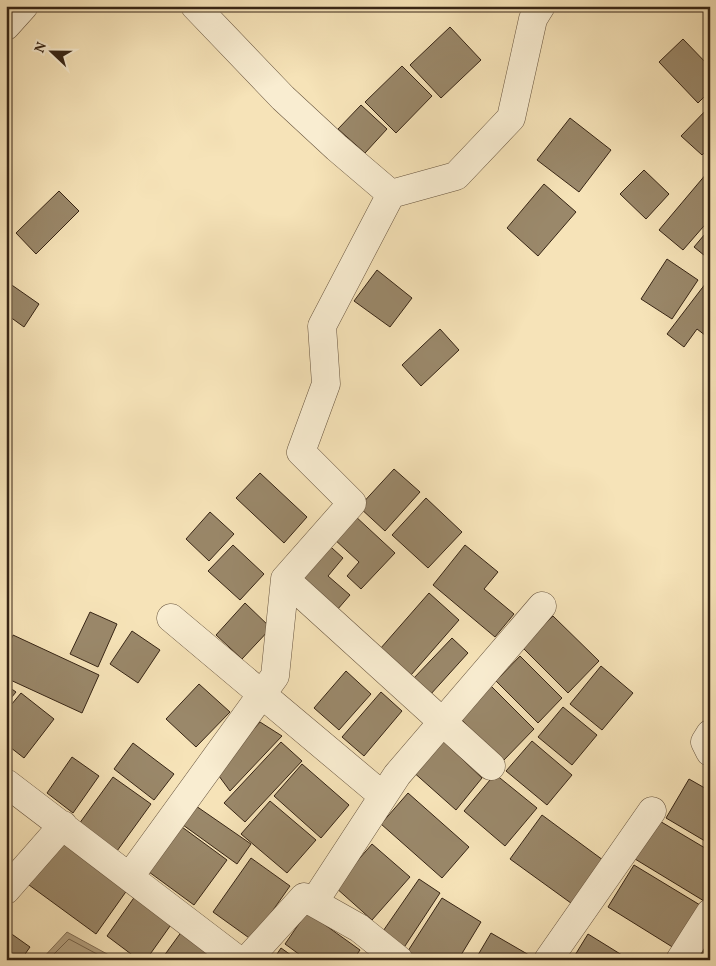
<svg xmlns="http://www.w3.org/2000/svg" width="716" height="966" viewBox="0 0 716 966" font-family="Vollkorn,serif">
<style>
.water{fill:#b5a281;stroke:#837056}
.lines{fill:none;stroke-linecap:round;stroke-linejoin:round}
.shore{stroke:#76644b;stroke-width:1}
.building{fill:#9a886a;stroke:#372515}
.street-casing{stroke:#67543e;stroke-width:29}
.street{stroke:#f9edd1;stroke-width:28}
</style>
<rect width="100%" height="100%" fill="#f6e3b8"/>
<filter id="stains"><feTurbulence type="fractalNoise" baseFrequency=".004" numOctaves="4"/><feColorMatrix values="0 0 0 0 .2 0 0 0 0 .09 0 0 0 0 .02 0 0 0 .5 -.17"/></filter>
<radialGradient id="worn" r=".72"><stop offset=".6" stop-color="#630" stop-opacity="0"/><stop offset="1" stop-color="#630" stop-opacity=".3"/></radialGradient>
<!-- water -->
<path class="water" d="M67,932L118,960H41Z"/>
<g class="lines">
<!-- shore -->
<path class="shore" d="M48,960L69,939L108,960"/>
</g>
<!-- building -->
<path class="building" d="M450,27L481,60L441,98L410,65Z
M683,39L710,67V91L698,103L659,62Z
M402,66L432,96L396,133L365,102Z
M361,105L387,129L365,153L338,129Z
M710,106V147L702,155L681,136Z
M570,118L611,150L579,192L537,160Z
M644,170L669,194L646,219L620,194Z
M707,173L710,175V219L683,250L659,230Z
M544,184L576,212L538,256L507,228Z
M59,191L79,211L36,254L16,233Z
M710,228V260L694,247Z
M667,259L698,280L672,319L641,299Z
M377,270L412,298L390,327L354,301Z
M709,279L710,339L697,329L684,347L667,334Z
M6,281L39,304L24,327L6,314Z
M440,329L459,350L421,386L402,365Z
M394,469L420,492L385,531L359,507Z
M260,473L307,517L284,543L236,498Z
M426,498L462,532L428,568L392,535Z
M210,512L234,534L209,561L186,539Z
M354,515L395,553L361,589L347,576L359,562L333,538Z
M322,539L343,558L328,576L350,595L331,617L288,579Z
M233,545L264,574L240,600L208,571Z
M465,545L498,572L484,589L514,614L495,637L433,585Z
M429,593L459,620L411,675L380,649Z
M245,603L271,628L242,659L216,635Z
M90,612L117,624L98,667L70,654Z
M553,616L599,661L568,693L522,647Z
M132,631L160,650L138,683L110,664Z
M13,635L99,675L82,713L6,678V651Z
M452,638L468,653L430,695L413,679Z
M520,656L562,698L538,723L496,681Z
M601,666L633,693L602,730L570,704Z
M346,671L371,694L339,730L314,708Z
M199,684L230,712L196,747L166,719Z
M489,684L534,729L503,761L458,716Z
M6,685L16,692L6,704Z
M381,692L402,711L364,756L342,737Z
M21,693L54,719L24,758L6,744V711Z
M563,707L597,735L572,765L538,737Z
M260,722L282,736L230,791L216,772Z
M439,737L482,778L456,810L411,770Z
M532,741L572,775L547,805L506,771Z
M281,742L302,761L245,822L224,803Z
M133,743L174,774L154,800L114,769Z
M72,757L99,776L73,813L47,793Z
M302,764L349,805L321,838L274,796Z
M495,774L537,808L505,846L464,811Z
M113,777L151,804L117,851L79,824Z
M689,779L710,791V844L666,818Z
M408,793L469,847L442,878L381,824Z
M270,801L316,840L287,873L241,834Z
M196,806L251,844L237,864L183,825Z
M542,815L607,863L575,906L510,859Z
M658,820L710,851V892L704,901L635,859Z
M182,827L227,860L194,905L149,872Z
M63,838L130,886L96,934L29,885Z
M372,844L410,877L372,920L335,887Z
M251,858L290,886L252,940L213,912Z
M634,865L700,905L674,948L608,907Z
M419,879L440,893L403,949L381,934Z
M138,892L175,919L146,960H139L107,936Z
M442,898L481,922L458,960H415L406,954Z
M307,912L360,950L353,960H307L285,944Z
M710,926V960H692Z
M6,930L30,947L21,960H6Z
M182,931L222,960H161Z
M491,933L529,955L526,960H475Z
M588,934L630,960H572Z
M281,948L298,960H273Z"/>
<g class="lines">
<defs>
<path id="street" d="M195,6L283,98L337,148L391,194L456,176L511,118L533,19L541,6
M6,26L24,6
M285,579L491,766
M171,618L383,796
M710,734L705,742L710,752
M6,783L238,960
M130,876L275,676L285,579L352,503L301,452L326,384L322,326L391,194
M6,890L63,825
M314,902L397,775L542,606
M247,960L304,897L359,928L399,960
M548,960L652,811
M680,960L710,913"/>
</defs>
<!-- street casing -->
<use href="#street" class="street-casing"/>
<!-- street -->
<use href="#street" class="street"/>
</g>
<!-- margin -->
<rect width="716" height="966" fill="none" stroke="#f6e3b8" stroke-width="25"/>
<rect x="8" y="8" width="701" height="951" fill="none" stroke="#372515" stroke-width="2.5"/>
<rect x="12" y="12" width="691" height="941" fill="none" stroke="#372515"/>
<!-- north arrow -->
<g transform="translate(52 52) rotate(292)" stroke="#f9edd1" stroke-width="4" paint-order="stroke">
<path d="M0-4L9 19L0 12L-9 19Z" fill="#372515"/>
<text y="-8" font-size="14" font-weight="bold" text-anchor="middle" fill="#372515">N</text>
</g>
<rect width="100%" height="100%" filter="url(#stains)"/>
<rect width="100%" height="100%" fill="url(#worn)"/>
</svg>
